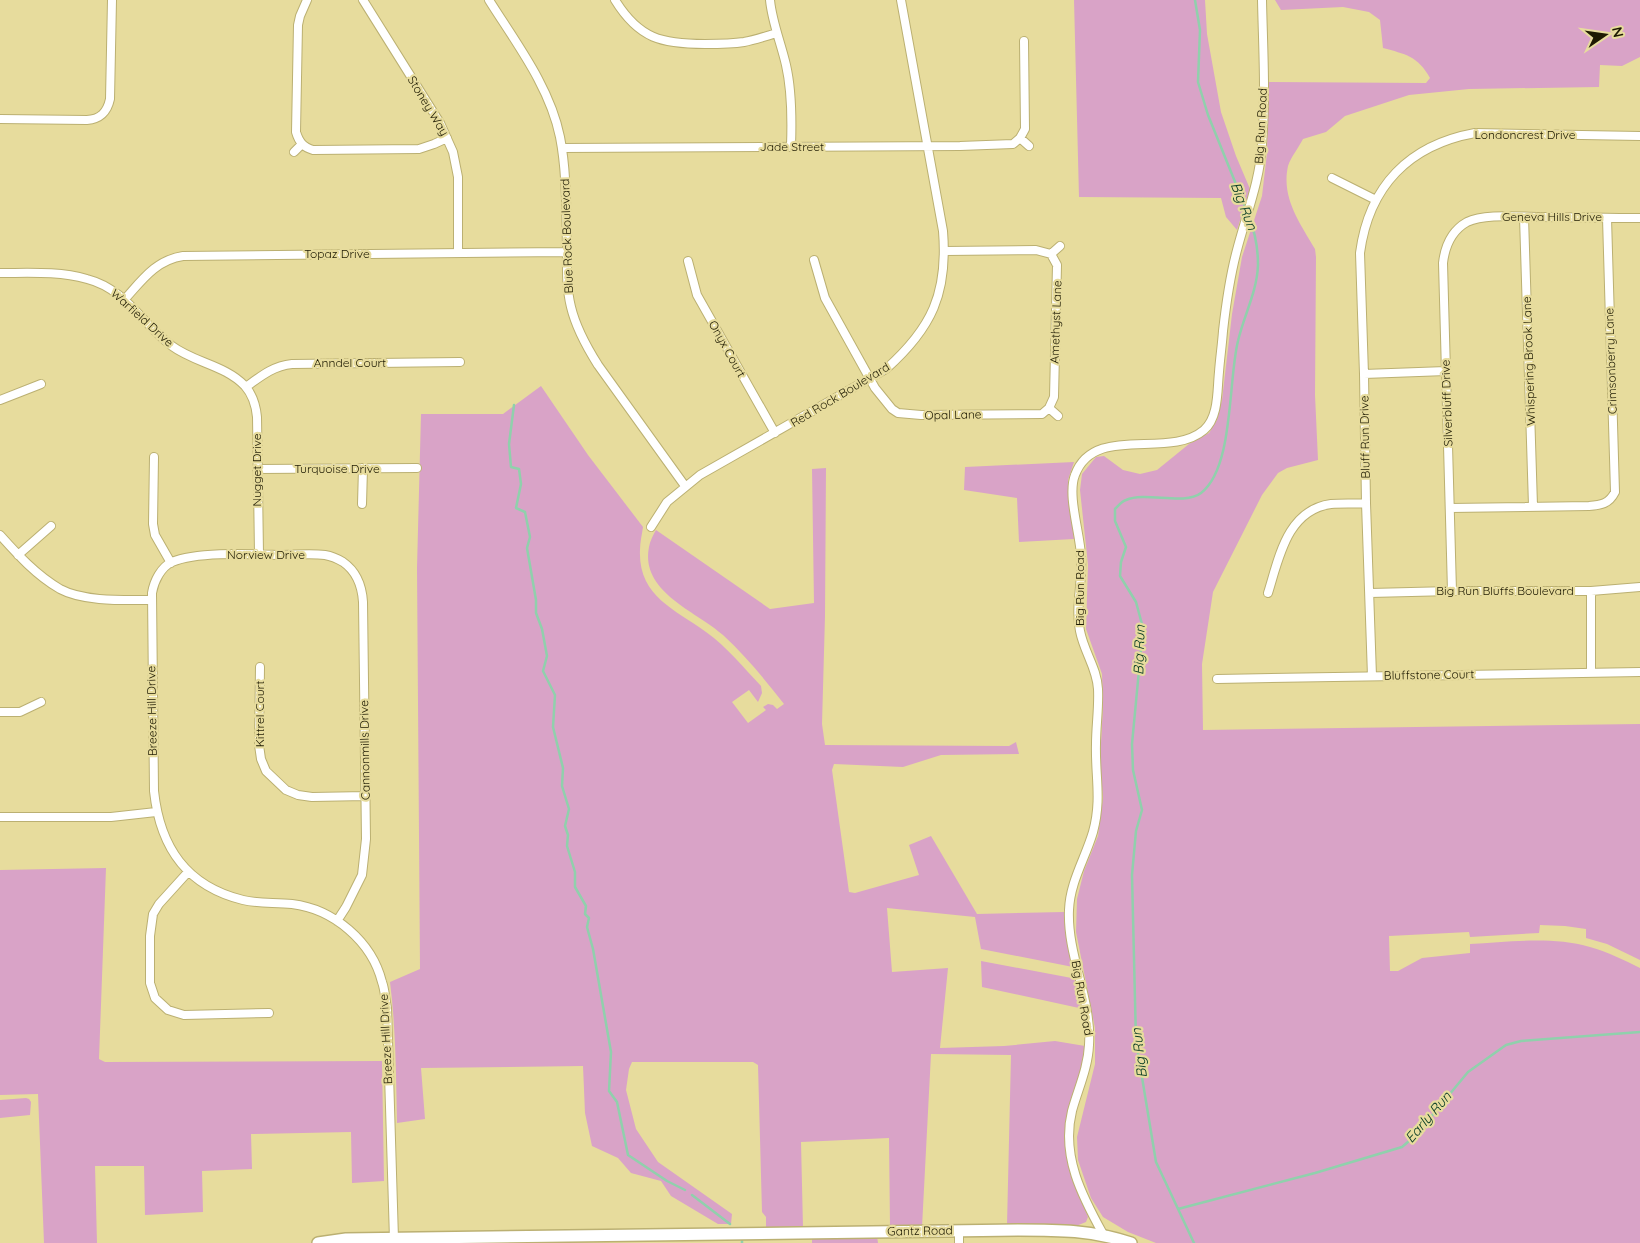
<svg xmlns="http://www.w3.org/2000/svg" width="1640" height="1243" viewBox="0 0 1640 1243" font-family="Quicksand,sans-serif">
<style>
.green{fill:#d9a3c7}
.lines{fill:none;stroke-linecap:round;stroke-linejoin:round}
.stream{stroke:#90d0ac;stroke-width:2.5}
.street-casing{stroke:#bbb072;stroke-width:10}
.secondary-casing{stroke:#bbb072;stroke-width:14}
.street{stroke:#fff;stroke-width:8}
.secondary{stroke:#fff;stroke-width:11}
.labels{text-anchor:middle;stroke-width:4.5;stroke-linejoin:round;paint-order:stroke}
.street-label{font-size:12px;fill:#1e1a02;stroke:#e7dc9d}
.water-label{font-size:14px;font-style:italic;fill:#013721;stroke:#e7dc9d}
</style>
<rect width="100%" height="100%" fill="#e7dc9d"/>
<!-- green -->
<path class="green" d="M1074,0H1205L1207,34L1221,112L1236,156L1250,189L1237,230L1226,217L1221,198L1079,197Z
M1275,0H1640V57L1622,66L1600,65L1599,87L1469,89L1409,95L1345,116L1326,132L1303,139C1299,147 1291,157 1288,166C1281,198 1300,223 1315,249L1316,257L1315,395L1318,460L1287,468L1278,473L1262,495L1213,592L1202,664L1203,730L1640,724V960L1607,944L1586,938V929L1565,926L1540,925L1539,933L1470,937L1469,932L1389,936L1390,971H1398L1422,958L1470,953V944C1509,942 1551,936 1590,947C1608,952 1624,960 1640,968V1243H1156L1128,1232L1103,1217L1091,1198L1078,1160L1077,1137L1095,1064V1028L1076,932L1077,899L1084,871L1098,836L1103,798L1100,762L1103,706L1102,674L1086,629L1088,565L1080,490L1082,474L1096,457L1104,456L1123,470L1140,474L1157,470L1189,444L1209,433L1217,420L1222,400L1232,314L1242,257L1262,196L1267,153L1268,82L1426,83L1430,78C1418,56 1405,54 1383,48L1380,20L1369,12L1343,7L1281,10Z
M541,386L588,455L643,527C642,534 640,542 640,550C638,596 674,609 706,632C727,647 743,667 761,686L762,693L758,702L749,690L732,702L748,723L766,710L763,707L768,704L773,705L777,709L784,704C765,680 746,656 723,635C696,611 640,592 649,547C650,541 653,535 656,530L770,609L814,603L812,469L826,468L825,616L822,724L825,745L1009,746L1016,742L1019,754L941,755L903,767L834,764L832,770L849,892L855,893L919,875L909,845L931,836L977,914L1064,912L1073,967L981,949L975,917L887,908L892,972L948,968L940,1048L1004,1046L1055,1041L1085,1046L1068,1137L1071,1171L1088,1217L1086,1222L1076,1226L1007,1225L1011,1055L931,1054L922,1227H890L889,1138L801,1142L803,1228L766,1229V1217L762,1212L758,1065L753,1062H632L629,1069L626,1090L636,1129L658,1162L732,1214L731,1224H718L671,1196L661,1181L631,1173L618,1158L592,1146L585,1113L583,1066L421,1068L425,1119L397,1123C396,1076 396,1029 390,982L420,969L417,568L421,414H503Z
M1074,462L1068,480L1074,539L1019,542L1017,498L964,490L965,467Z
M106,868L99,1059L105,1062L382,1061L384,1181L352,1183L351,1132L251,1134L252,1169L202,1171L203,1212L145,1215L144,1166H95L97,1243H44L38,1094L0,1095V870Z
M981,961L1077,979L1081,1003L1079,1008L982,987Z
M26,1098L29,1099L31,1102L30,1115L0,1118V1100Z
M877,1236L878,1243H812V1237Z"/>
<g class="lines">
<!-- stream -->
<path class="stream" d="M1195,0L1200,30L1198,82L1208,115L1246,209
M514,405L509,444L511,467L519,469L521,484L516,508L525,512L530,537L527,548L536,600V613L542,629L547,656L543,671L555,695L553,727L563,768L562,786L569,809L565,826L568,835L567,846L575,872V887L586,906L585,914L589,918L587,927L593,949L611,1052L609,1091L617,1102L628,1155L667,1181L685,1190
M692,1195L730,1224
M1178,1209L1315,1173L1402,1147L1415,1136L1468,1072L1506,1045L1521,1041L1640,1032
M742,1241V1243
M1194,1243L1156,1162L1136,1041L1132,875L1136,831L1142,810L1133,770L1132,744L1143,628L1136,602L1120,576L1121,562L1126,547L1115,521V509C1118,506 1122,501 1126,500C1146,491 1184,506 1201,493C1234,468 1228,380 1238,341C1244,315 1257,292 1258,265C1258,248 1255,232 1249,217"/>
<defs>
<path id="street" d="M307,0L300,16L298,25L296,132C299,142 303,147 313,150L419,149L434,144L447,138
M363,0L440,123L453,152L458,177V253
M489,0C516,43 550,87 560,137C567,173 566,210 567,247C567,267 566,287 571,307C576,328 586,346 598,365L685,486
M615,0C639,39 662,44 705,44C718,44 731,44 744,42C755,40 766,36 777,33
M770,0C772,22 781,43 786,65C792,91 792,119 791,146
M0,119L87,120C100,119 107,113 110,99L112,0
M1020,138L1029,146
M562,148L960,146L1013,144L1020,138L1025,129L1024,41
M294,152L302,144
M1332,178L1376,200
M1524,217L1533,506
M1051,254L1060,246
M814,260L825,298L875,388L892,409L898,413L921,415L1042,414L1049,408L1054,397L1057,265L1051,254L1036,250L945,251
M688,261L697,295L775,433
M0,273C29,273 59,271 87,279C126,289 142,324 172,346C195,363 225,365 245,386C253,395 256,406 257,417L259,554
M125,299C142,280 156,260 183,256L567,252
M1364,374L1446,371
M246,387C261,376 273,366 292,364L460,362
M0,400L41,384
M1049,408L1058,416
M154,457L153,524L155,535L171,563
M257,469L417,468
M362,504L363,468
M1450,508L1589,506C1601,505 1609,504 1615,492L1607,218
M651,527L667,502L700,475L886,369C932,328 948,293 943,231L901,0
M0,535C18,555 36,575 60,589C84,602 125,600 152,600
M18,555L51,526
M1452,591L1443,263C1445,246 1451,231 1467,222C1485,213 1519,217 1540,217C1573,217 1607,218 1640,218
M1591,591V673
M1268,593C1279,558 1287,510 1331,504C1342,503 1354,504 1366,503
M1370,593L1452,591H1591L1640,587
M260,667L259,745L261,759L266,771L286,790L298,795L312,797L366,796
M1372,676L1366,503L1364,374L1360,253C1369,186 1409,145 1475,133L1640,136
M1217,679L1640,672
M0,712H20L41,702
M0,817H111L156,812
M188,872L159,904L153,914L150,936V983L155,998L168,1010L184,1015L269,1013
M337,921L346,907L362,875L366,839L363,602C362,586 356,571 343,562C338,559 331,556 325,555C310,553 294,555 279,555C251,554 197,551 172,562C161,567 154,581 152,593L154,791C160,847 186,886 243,900C259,904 276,902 292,904C334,909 372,942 382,982C385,990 385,999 387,1008L394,1239
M959,1231V1243
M1103,1234C1082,1196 1061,1156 1072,1111C1078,1089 1088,1068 1089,1045C1092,999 1067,956 1069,910C1070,882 1085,859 1093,832C1102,799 1095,776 1096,744C1096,726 1099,707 1098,689C1097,668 1084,652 1080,631C1075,606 1083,581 1081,556C1080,533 1067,495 1075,475C1094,423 1169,460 1204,430C1219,417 1217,390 1219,372C1220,358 1222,345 1223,331C1226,304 1230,276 1237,250C1246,215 1260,181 1262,144C1266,96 1263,48 1262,0"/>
<path id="secondary" d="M318,1243L346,1239L1018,1230C1058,1230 1093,1230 1131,1243"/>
</defs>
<!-- street casing -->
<use href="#street" class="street-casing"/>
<!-- secondary casing -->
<use href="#secondary" class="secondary-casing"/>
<!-- street -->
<use href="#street" class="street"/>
<!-- secondary -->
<use href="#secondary" class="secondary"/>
</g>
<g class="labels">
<!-- street labels -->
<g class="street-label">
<text transform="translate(428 106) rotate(59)" y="4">Stoney Way</text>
<text transform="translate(1261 126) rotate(-87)" y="4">Big Run Road</text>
<text x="1525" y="139">Londoncrest Drive</text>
<text x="792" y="151">Jade Street</text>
<text x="1552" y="221">Geneva Hills Drive</text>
<text transform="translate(567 236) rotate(-92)" y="4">Blue Rock Boulevard</text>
<text x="337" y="258">Topaz Drive</text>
<text transform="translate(142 318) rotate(42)" y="4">Warfield Drive</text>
<text transform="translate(1056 322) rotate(-88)" y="4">Amethyst Lane</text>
<text transform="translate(727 349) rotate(61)" y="4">Onyx Court</text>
<text transform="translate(1529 361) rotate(-92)" y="4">Whispering Brook Lane</text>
<text transform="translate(1611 361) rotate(-92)" y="4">Crimsonberry Lane</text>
<text x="350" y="367">Anndel Court</text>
<text transform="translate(840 395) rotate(-31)" y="4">Red Rock Boulevard</text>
<text transform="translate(1447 403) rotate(-92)" y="4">Silverbluff Drive</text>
<text transform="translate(953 415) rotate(-1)" y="4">Opal Lane</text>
<text transform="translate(1365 437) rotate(-91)" y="4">Bluff Run Drive</text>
<text x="337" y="473">Turquoise Drive</text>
<text transform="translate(257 470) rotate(-90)" y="4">Nugget Drive</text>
<text x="266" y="559">Norview Drive</text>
<text transform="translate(1080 588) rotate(-90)" y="4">Big Run Road</text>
<text x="1505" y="595">Big Run Bluffs Boulevard</text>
<text transform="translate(1429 675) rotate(-1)" y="4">Bluffstone Court</text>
<text transform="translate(152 711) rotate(-91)" y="4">Breeze Hill Drive</text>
<text transform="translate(260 714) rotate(-90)" y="4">Kittrel Court</text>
<text transform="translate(365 750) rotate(-91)" y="4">Cannonmills Drive</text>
<text transform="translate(1082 998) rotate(80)" y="4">Big Run Road</text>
<text transform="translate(386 1039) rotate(-93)" y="4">Breeze Hill Drive</text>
<text transform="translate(920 1231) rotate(-1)" y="4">Gantz Road</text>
</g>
<!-- water labels -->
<g class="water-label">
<text transform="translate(1244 206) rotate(69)" y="5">Big Run</text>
<text transform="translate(1139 650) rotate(-88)" y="5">Big Run</text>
<text transform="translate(1139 1053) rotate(-97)" y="5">Big Run</text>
<text transform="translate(1428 1117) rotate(-49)" y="5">Early Run</text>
</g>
</g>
<!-- north arrow -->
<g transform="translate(1605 35) rotate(77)" stroke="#e7dc9d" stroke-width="4" paint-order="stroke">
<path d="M0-4L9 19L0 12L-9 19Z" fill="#1e1a02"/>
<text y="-8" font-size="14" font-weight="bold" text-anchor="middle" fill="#1e1a02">N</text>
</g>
</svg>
